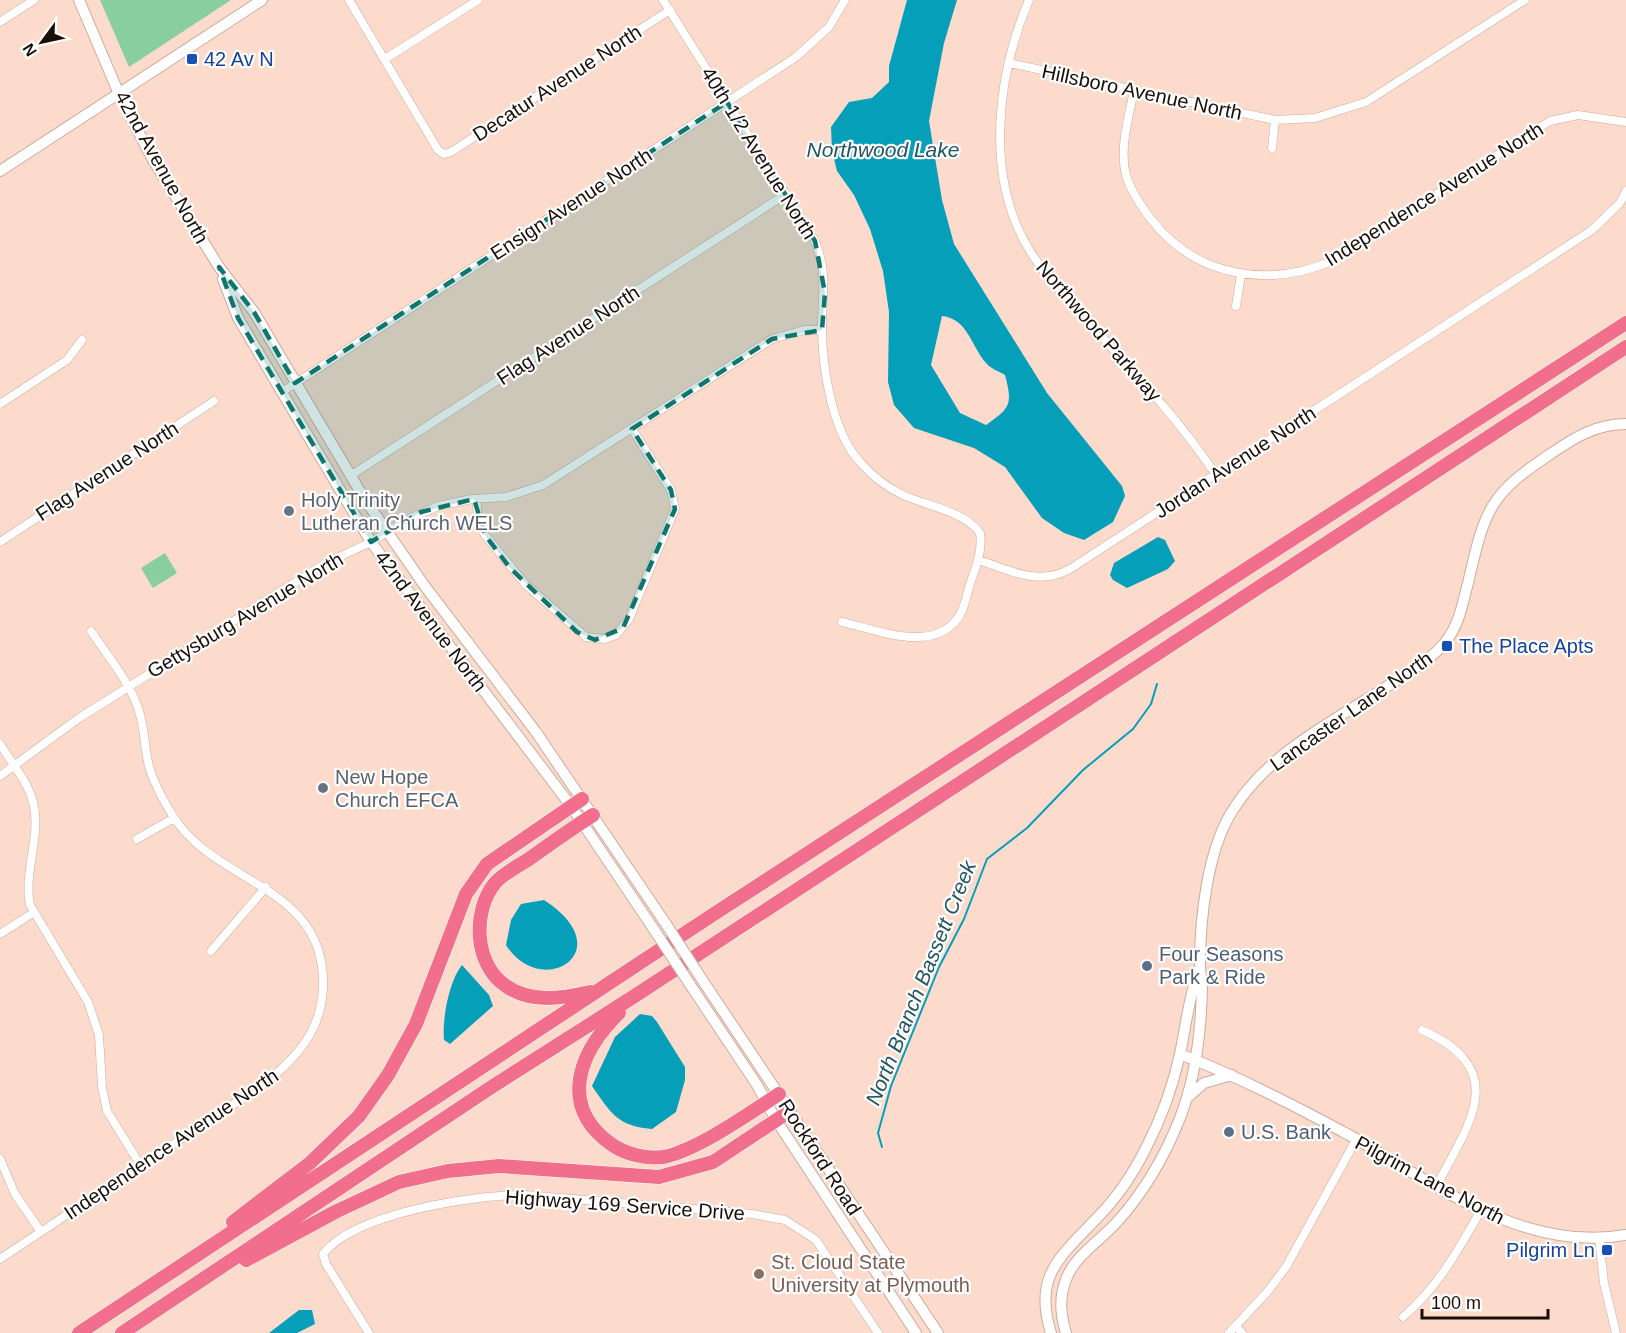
<svg xmlns="http://www.w3.org/2000/svg" width="1626" height="1333" viewBox="0 0 1626 1333" font-family="Helvetica,sans-serif">
<style>
.green{fill:#89ce9d}
.water{fill:#059fba;fill-rule:evenodd}
.lines{fill:none;stroke-linecap:round;stroke-linejoin:round}
.stream{stroke:#059fba;stroke-width:2}
.street-casing{stroke:#cbac9d;stroke-width:9}
.secondary-casing{stroke:#cbac9d;stroke-width:12}
.highway-casing{stroke:#fff;stroke-width:15}
.street{stroke:#fff;stroke-width:8}
.secondary{stroke:#fff;stroke-width:10}
.highway{stroke:#f16f8d;stroke-width:14}
.secondary-bridge-casing{stroke:#cbac9d;stroke-width:12;stroke-linecap:butt}
.secondary-bridge{stroke:#fff;stroke-width:10}
.marked{fill:#0f766e;fill-opacity:0.2;stroke:#0f766e;stroke-width:4.5;stroke-dasharray:12 8;stroke-linejoin:round}
.transit-dot{fill:#1a4fb4;stroke:#fff;stroke-width:2}
.worship-dot{fill:#6b7280;stroke:#fff;stroke-width:2}
.service-dot{fill:#5c6f8a;stroke:#fff;stroke-width:2}
.education-dot{fill:#8d6e63;stroke:#fff;stroke-width:2}
.labels{text-anchor:middle;stroke-width:4.5;stroke-linejoin:round;paint-order:stroke}
.transit-label{font-size:20px;fill:#164399;stroke:#fff;text-anchor:start}
.street-label{font-size:20px;fill:#190f09;stroke:#fff}
.worship-label{font-size:20px;fill:#5b616d;stroke:#fff;text-anchor:start}
.service-label{font-size:20px;fill:#4e5e75;stroke:#fff;text-anchor:start}
.education-label{font-size:20px;fill:#785e54;stroke:#fff;text-anchor:start}
.water-label{font-size:21px;font-style:italic;fill:#225662;stroke:#fff}
</style>
<rect width="100%" height="100%" fill="#fcdbcc"/>
<!-- green -->
<path class="green" d="M100,0H231L129,67Z
M165,553L177,573L153,588L141,568Z"/>
<!-- water -->
<path class="water" d="M907,0H957L944,43L929,121L942,200L954,244L1047,393L1122,486L1125,496L1113,522L1084,540L1064,533L1042,518L1005,467L974,448L914,428L894,405L888,382L889,312L883,271L870,229L854,195L837,171L832,151L831,127L849,102L872,98L889,82V66ZM942,316C969,319 971,348 988,365C992,369 1000,372 1005,375C1013,405 1010,408 986,425L960,413L931,365Z
M1158,537L1165,540L1175,561L1168,569L1127,588L1113,580L1110,575L1114,563Z
M544,900C623,951 541,1001 506,945L511,920L521,904Z
M462,965L489,995L493,1006L450,1044L444,1040C442,1019 449,981 462,965Z
M640,1014L652,1016L657,1022L685,1067V1080L676,1112L652,1129C617,1126 611,1113 592,1086L615,1037Z
M299,1310H312L315,1324L297,1333H269Z"/>
<g class="lines">
<!-- stream -->
<path class="stream" d="M882,1147L878,1133L891,1086L939,967L964,919L987,859L1027,828L1083,770L1133,729L1151,704L1157,684"/>
<defs>
<path id="street" d="M349,0L438,150L444,154L451,152L670,10
M663,0L815,241C828,274 822,293 822,327C822,367 832,432 860,462C872,476 886,487 903,495C927,506 964,511 980,533C983,552 975,569 969,587C967,595 965,605 961,613C938,656 877,630 842,622
M1029,0C997,76 984,177 1030,251C1049,282 1076,308 1100,335C1141,380 1182,424 1216,475
M0,22L34,0
M385,59L478,0
M1009,63L1275,120L1315,118L1366,102L1525,0
M1134,90C1129,117 1119,148 1126,175C1131,192 1141,206 1151,219C1196,278 1271,289 1336,259L1550,121L1578,115L1626,122
M1272,148L1275,120
M1236,306L1241,275
M282,392L796,57L829,27L845,0
M0,404L67,360L82,340
M350,476L786,194
M476,499L479,524L485,535L526,585L586,637L605,639L616,635L629,619L675,509L671,490L632,429
M0,542L214,401
M979,560C1010,571 1039,586 1070,569L1592,230L1620,203L1626,191
M0,744C11,762 28,782 33,802C42,835 23,872 30,905L88,1002L99,1035L102,1087L107,1111L141,1166
M0,776L79,718L326,563L371,542L404,521L438,506L472,499L506,497L543,485L772,339L804,330H822
M137,839L174,818
M0,934L33,913
M211,951L266,887
M1422,1030C1511,1070 1470,1122 1437,1185
M0,1159L15,1194L41,1232
M1599,1238L1604,1283L1616,1333
M0,1259L264,1084C296,1058 321,1032 323,988C327,884 216,886 173,816C163,800 154,784 149,766C144,747 145,727 138,708C129,681 107,655 91,631
M1403,1317C1439,1286 1458,1250 1481,1210
M1236,1326L1242,1333
M369,1333L326,1264L323,1254C355,1213 473,1195 524,1195L752,1214L785,1220L816,1240L878,1333
M1229,1333L1268,1291L1286,1267L1356,1140"/>
<path id="secondary" d="M79,0L119,94L153,160L219,267L254,312L364,498L424,585L536,732L664,921
M0,171L262,0
M223,279L238,318L371,542L571,806L653,928
M703,981L938,1333
M693,989L757,1085L776,1120L916,1333
M1180,1054C1239,1077 1293,1105 1349,1135C1434,1183 1523,1253 1626,1235
M1188,1097L1204,1083L1232,1075
M1051,1333C1033,1276 1060,1257 1096,1219C1116,1199 1133,1174 1146,1148C1161,1119 1173,1086 1180,1054C1186,1025 1189,996 1199,969
M1066,1333C1060,1313 1059,1296 1067,1277C1076,1255 1102,1239 1117,1222C1144,1192 1165,1156 1180,1118C1196,1077 1201,1032 1202,988C1202,980 1200,973 1200,965C1200,919 1207,853 1231,813C1267,753 1334,721 1391,684C1411,670 1435,658 1449,637C1460,621 1463,601 1468,583C1485,510 1488,495 1552,453C1575,437 1597,424 1626,424"/>
<path id="highway" d="M590,992C563,998 531,1004 506,986C474,965 472,911 495,883C504,873 518,866 529,859C550,844 571,829 593,815
M619,1013C580,1051 557,1105 611,1144C625,1154 645,1159 663,1157C696,1151 750,1113 779,1094
M233,1222L310,1163L359,1116L388,1075L416,1024L466,894L487,864L582,799
M246,1260L335,1212L399,1182L448,1171L499,1166L659,1177L713,1162L790,1111
M79,1333L717,912L1626,323
M122,1333L490,1088L633,997L1626,347"/>
</defs>
<!-- street casing -->
<use href="#street" class="street-casing"/>
<!-- secondary casing -->
<use href="#secondary" class="secondary-casing"/>
<!-- highway casing -->
<use href="#highway" class="highway-casing"/>
<!-- street -->
<use href="#street" class="street"/>
<!-- secondary -->
<use href="#secondary" class="secondary"/>
<!-- highway -->
<use href="#highway" class="highway"/>
<defs>
<path id="secondary-bridge" d="M664,921L703,981
M653,928L693,989"/>
</defs>
<!-- secondary-bridge casing -->
<use href="#secondary-bridge" class="secondary-bridge-casing"/>
<!-- secondary-bridge -->
<use href="#secondary-bridge" class="secondary-bridge"/>
</g>
<!-- marked area -->
<path class="marked" d="M727,102L815,241L825,293L822,330L772,339L632,429L671,490L675,509L623,628L595,640L577,632L510,568L485,535L474,499L421,512L371,542L238,318L219,267L254,312L295,383Z"/>
<!-- markers -->
<g class="transit-dot">
<rect x="186" y="53" width="12" height="12" rx="3"/>
<rect x="1441" y="640" width="12" height="12" rx="3"/>
<rect x="1601" y="1244" width="12" height="12" rx="3"/>
</g>
<g class="worship-dot">
<circle cx="289" cy="511" r="6"/>
<circle cx="323" cy="788" r="6"/>
</g>
<g class="service-dot">
<circle cx="1147" cy="966" r="6"/>
<circle cx="1229" cy="1132" r="6"/>
</g>
<circle class="education-dot" cx="759" cy="1274" r="6"/>
<g class="labels">
<!-- transit labels -->
<g class="transit-label">
<text x="204" y="66">42 Av N</text>
<text x="1459" y="653">The Place Apts</text>
<text x="1595" y="1257" text-anchor="end">Pilgrim Ln</text>
</g>
<!-- street labels -->
<g class="street-label">
<text transform="translate(557 83) rotate(-33)" y="7">Decatur Avenue North</text>
<text transform="translate(1142 92) rotate(12)" y="7">Hillsboro Avenue North</text>
<text transform="translate(759 153) rotate(58)" y="7">40th 1/2 Avenue North</text>
<text transform="translate(162 167) rotate(61)" y="7">42nd Avenue North</text>
<text transform="translate(1434 194) rotate(-32)" y="7">Independence Avenue North</text>
<text transform="translate(571 204) rotate(-33)" y="7">Ensign Avenue North</text>
<text transform="translate(1099 331) rotate(49)" y="7">Northwood Parkway</text>
<text transform="translate(568 335) rotate(-33)" y="7">Flag Avenue North</text>
<text transform="translate(1235 462) rotate(-33)" y="7">Jordan Avenue North</text>
<text transform="translate(107 471) rotate(-33)" y="7">Flag Avenue North</text>
<text transform="translate(245 615) rotate(-31)" y="7">Gettysburg Avenue North</text>
<text transform="translate(431 621) rotate(53)" y="7">42nd Avenue North</text>
<text transform="translate(1351 711) rotate(-35)" y="7">Lancaster Lane North</text>
<text transform="translate(171 1144) rotate(-34)" y="7">Independence Avenue North</text>
<text transform="translate(820 1157) rotate(57)" y="7">Rockford Road</text>
<text transform="translate(1430 1180) rotate(28)" y="7">Pilgrim Lane North</text>
<text transform="translate(625 1205) rotate(4)" y="7">Highway 169 Service Drive</text>
</g>
<!-- worship labels -->
<g class="worship-label">
<text x="301" y="507">Holy Trinity<tspan x="301" dy="23">Lutheran Church WELS</tspan></text>
<text x="335" y="784">New Hope<tspan x="335" dy="23">Church EFCA</tspan></text>
</g>
<!-- service labels -->
<g class="service-label">
<text x="1159" y="961">Four Seasons<tspan x="1159" dy="23">Park &amp; Ride</tspan></text>
<text x="1241" y="1139">U.S. Bank</text>
</g>
<!-- education labels -->
<g class="education-label">
<text x="771" y="1269">St. Cloud State<tspan x="771" dy="23">University at Plymouth</tspan></text>
</g>
<!-- water labels -->
<g class="water-label">
<text x="883" y="157">Northwood Lake</text>
<text transform="translate(921 983) rotate(-68)" y="7">North Branch Bassett Creek</text>
</g>
</g>
<!-- north arrow -->
<g transform="translate(42 42) rotate(237)" stroke="#ffffff" stroke-width="4.5" paint-order="stroke">
<path d="M0-4.5L10 22L0 15L-10 22Z" fill="#190f09"/>
<text y="-9" font-size="16" font-weight="bold" text-anchor="middle" fill="#190f09">N</text>
</g>
<!-- scale -->
<path d="M1422 1309v9h126v-9" fill="none" stroke="#190f09" stroke-width="3"/>
<text x="1431" y="1309" font-size="18" fill="#190f09" stroke="#ffffff" stroke-width="4.5" paint-order="stroke">100 m</text>
</svg>
